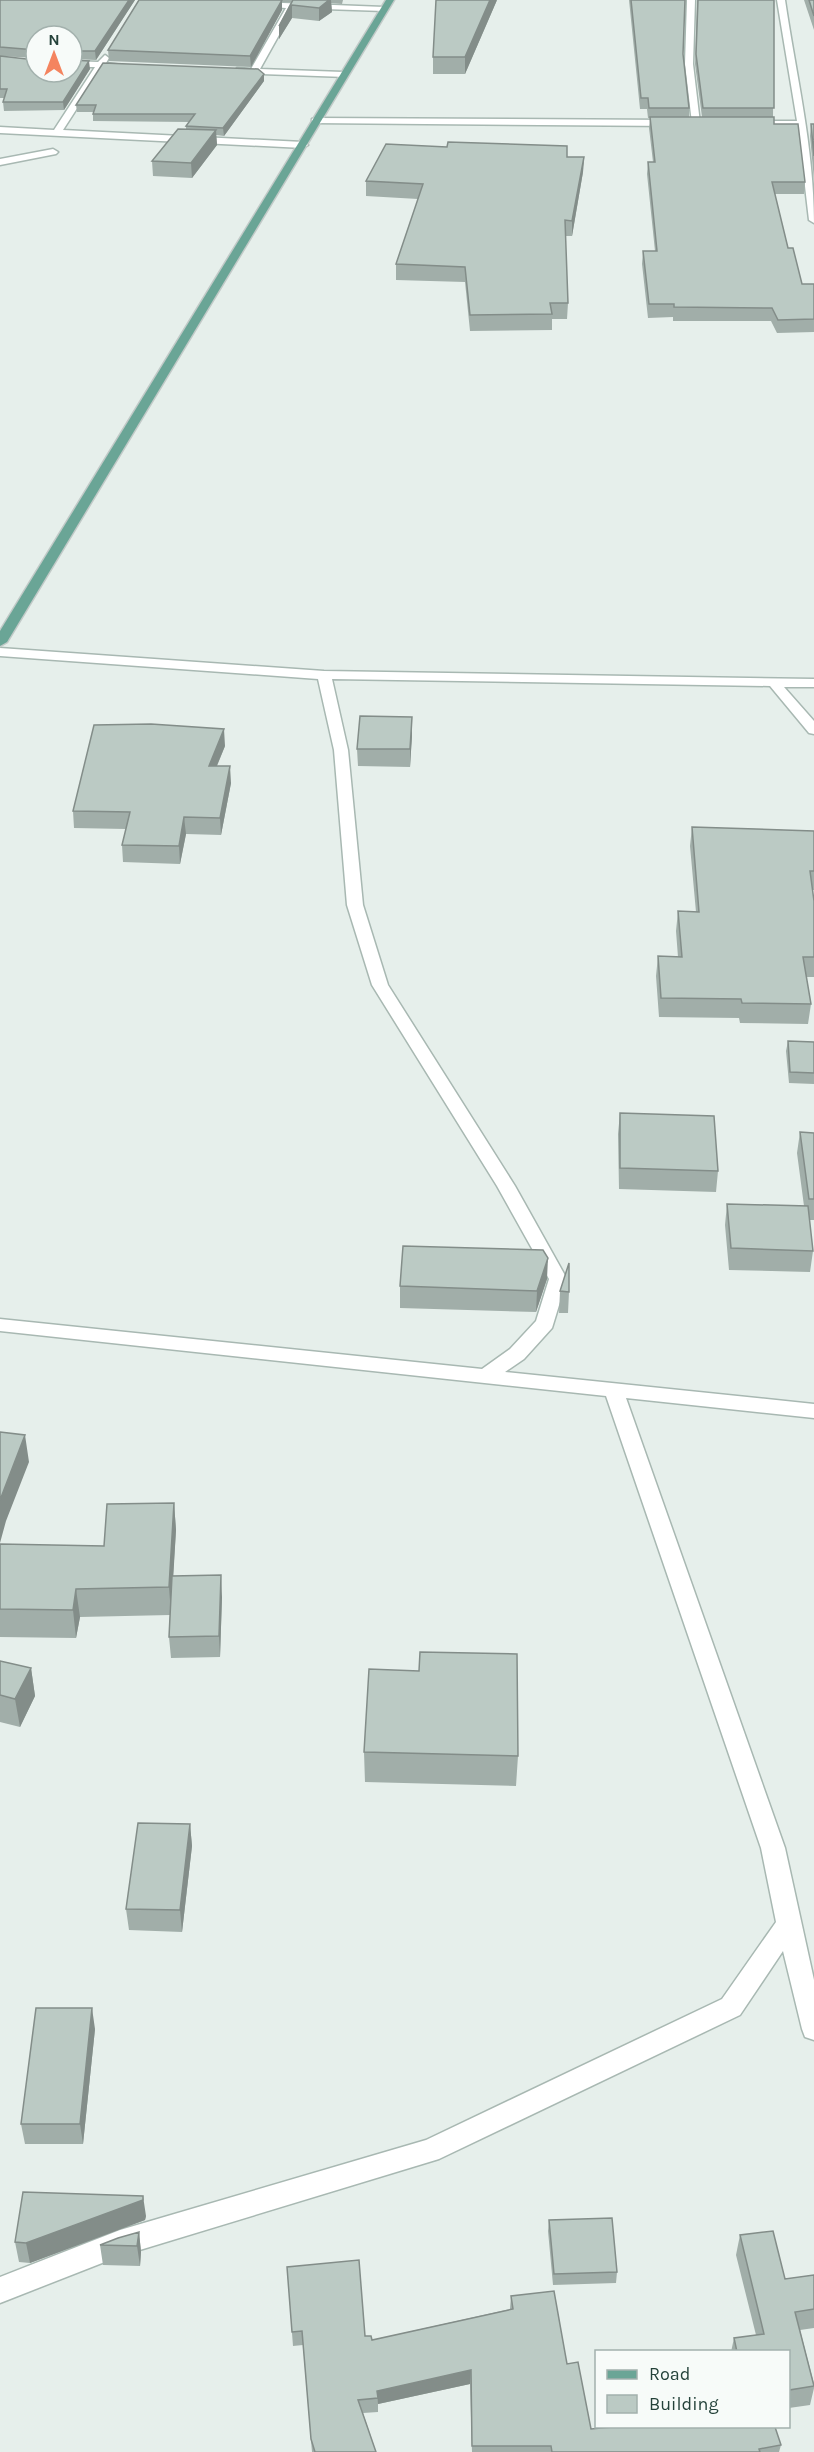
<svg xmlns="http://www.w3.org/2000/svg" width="814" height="2452" viewBox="0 0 814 2452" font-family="Karla,sans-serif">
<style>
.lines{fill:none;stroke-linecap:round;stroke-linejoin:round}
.minor-casing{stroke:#a8b8b2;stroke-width:3}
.major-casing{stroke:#c2cac8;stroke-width:3}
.minor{fill:#fff;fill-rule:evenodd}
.major{fill:#6aa596;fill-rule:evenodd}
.wall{fill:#a1aea9;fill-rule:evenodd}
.shaded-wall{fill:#838d89}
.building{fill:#bbcac4;stroke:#838d89;stroke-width:1.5}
</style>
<rect width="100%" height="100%" fill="#e6efeb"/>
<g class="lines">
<defs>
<path id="minor" d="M687,0H695L693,64L700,123L696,126L692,123L685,64Z
M777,0H785C796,75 814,147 814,223L809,220L798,127H773L769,124L773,121H797Z
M258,2L384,7L388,9L384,11L294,8L260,69L343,72L346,77L234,73L237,68L251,69L286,8L255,6Z
M105,55L109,58L106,63L130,66L126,69L103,68L63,130L303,142L308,145L303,148L0,133V127L54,130L95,67H72V61L98,62Z
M315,118L673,120L677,123L673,126L312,123V119Z
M53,149L58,152L56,154L0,165V159Z
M0,648L324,671L814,679V687H784L814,721V734L809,733L770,686L332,679L348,750L363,905L388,985L515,1186L567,1279L552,1328L524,1359L505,1372L814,1404V1418L626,1398L785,1848L814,1980V2040L805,2037L802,2029L783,1951L740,2015L439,2159L120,2256L0,2303V2277L120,2230L426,2140L722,1999L776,1922L761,1848L606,1396L0,1331V1319L482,1369L510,1349L536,1321L549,1279L497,1186L372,985L347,905L334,750L318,679L0,656Z"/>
<path id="major" d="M386,0H394L7,642L0,646V631Z"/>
</defs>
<!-- minor casing -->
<use href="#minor" class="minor-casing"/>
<!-- major casing -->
<use href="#major" class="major-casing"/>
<!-- minor -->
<use href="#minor" class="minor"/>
<!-- major -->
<use href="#major" class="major"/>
</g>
<!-- wall -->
<path class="wall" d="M0,0H135L96,60L72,59V36H36V72L90,69L64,110L4,111L3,102L5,98H0ZM0,56L35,58V60Z
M139,0H343L342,4L331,3L332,12L319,21L292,18L279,39V26L291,2H282V10L251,67L109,61L108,50Z
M497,0L465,74H433V57Z
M629,0H685L683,54L689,108V117H702L695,64L697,0H774L773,117L774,124L805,182L804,194H775L788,248L802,284H814V332L777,333L771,321H673V317L648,318L642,264L643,251H655L647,174L648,162H653L649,128L650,118H648L647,109H640Z
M804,0H814V30Z
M264,81L224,136L216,135L217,145L192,178L153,176L152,161L186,129V126L189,122L93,121V112H77L76,105Z
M811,124H814V180L810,136Z
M567,157H584L583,172L572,236H565L568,303L567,319H552V330L470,331L465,282L396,280V264L418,199L366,196V181Z
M412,735L410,767L358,766L357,749Z
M225,746L217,766L231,783L221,835L186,834L180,864L123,862L122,845L126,829L74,828L73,811Z
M692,827L814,831V890H812L814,901V977H806L811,1004L808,1024L740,1023L739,1018L659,1017L656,976L658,956L678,957L676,931L678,911L696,912L690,846Z
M788,1041L814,1042V1084L789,1083L786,1051Z
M620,1113L718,1171L716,1192L619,1189L618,1134Z
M800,1132L814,1133V1220H809L813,1251L810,1272L729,1270L725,1225L727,1204L804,1206L797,1153Z
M547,1279L536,1312L400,1308V1286Z
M560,1291L569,1292L568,1313H559Z
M174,1503L176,1530L173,1576L222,1597L220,1657L171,1658L169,1637L170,1615L80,1617L76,1638L0,1637V1544L104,1546Z
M0,1661L31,1668L35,1696L20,1727L0,1722Z
M419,1671L518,1756L516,1786L365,1782L364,1752Z
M190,1824L192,1846L182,1932L129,1930L126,1909Z
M95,2029L83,2144H25L21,2124Z
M146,2216L145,2220L30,2263L19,2262L15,2242Z
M549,2220L617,2272L616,2283L553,2285L548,2231Z
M139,2232L141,2252L140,2266L103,2265L100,2245Z
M740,2235L785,2279L814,2275V2328L800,2330L814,2384V2388L810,2405L789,2408V2352H731L734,2338L756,2335L736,2255Z
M287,2267L365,2336L372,2340L510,2309L511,2296L567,2364L591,2429L781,2445L779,2452H472L470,2384L378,2404V2412L363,2413L376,2452H312L303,2345L293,2346Z"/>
<!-- shaded-wall -->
<path class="shaded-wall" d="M129,0H135L96,60L95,51Z
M282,0V10L251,67L250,56Z
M329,0H331L332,12L319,21V8Z
M490,0H497L465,74V57Z
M292,5V18L279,39V26Z
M89,61L90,69L64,110L63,102Z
M264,74V81L224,136L223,128Z
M216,130L217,145L192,178L191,163Z
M584,157L583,172L572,236V221Z
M412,717V735L410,767V749Z
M224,729L225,746L210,782L209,766Z
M230,766L231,783L221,835L220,818Z
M184,817L186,834L180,864L179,846Z
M548,1258L547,1279L536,1312L537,1291Z
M25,1435L29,1462L6,1521L0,1543V1500Z
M174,1503L176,1530L171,1615L169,1587Z
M221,1575L222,1597L220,1657L219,1636Z
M76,1589L80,1617L76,1638L73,1610Z
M31,1668L35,1696L20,1727L15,1699Z
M190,1824L192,1846L182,1932L180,1910Z
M92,2008L95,2029L83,2144L80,2124Z
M143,2196L146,2216L145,2220L30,2263L26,2243Z
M139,2232L141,2252L140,2266L137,2246Z
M471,2370L470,2384L378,2404L377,2391Z"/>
<!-- building -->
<path class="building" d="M0,0H129L95,51H72V36H36V50L0,47Z
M139,0H282L250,56L108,50Z
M293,0H329L319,8L292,5L279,26Z
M436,0H490L465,57H433Z
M631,0H685L683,54L689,108H649L648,98H641Z
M698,0H774V108H703L696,54Z
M809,0H814V16Z
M36,55V72H72V60L89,61L63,102H3L7,89H0V56L35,60Z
M103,63L258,69L264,74L223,128L186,126L195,114H93L96,105H76Z
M650,117H774V124H798L805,182H772L788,248H793L802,284H814V319L778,320L772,308L674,307V304H649L643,251H657L648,162H655Z
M811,124H814V156Z
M178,129L216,130L191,163L152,161Z
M448,142L567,146V157H584L572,221L565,220L568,303H550L552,314L470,315L465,267L396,264L423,184L366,181L386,144L447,147Z
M360,716L412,717L410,749H357Z
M151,724L224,729L209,766H230L220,818L184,817L179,846L122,845L130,812L73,811L94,725Z
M692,827L814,831V871H810L814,901V957H803L811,1004L742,1003L741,999L661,998L658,956L682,957L678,911L699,912Z
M788,1041L814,1042V1073L790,1072Z
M620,1113L714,1116L718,1171L620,1168Z
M800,1132L814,1133V1199H809Z
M727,1204L808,1206L813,1251L731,1248Z
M403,1246L543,1250L548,1258L537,1291L400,1286Z
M569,1263V1292L560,1291Z
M0,1432L25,1435L0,1500Z
M174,1503L169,1587L76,1589L73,1610L0,1609V1544L104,1546L107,1504Z
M221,1575L219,1636L169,1637L172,1576Z
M420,1652L517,1654L518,1756L364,1752L369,1669L419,1671Z
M0,1661L31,1668L15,1699L0,1695Z
M138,1823L190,1824L180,1910L126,1909Z
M36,2008H92L80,2124H21Z
M23,2192L143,2196V2200L26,2243L15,2242Z
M612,2218L617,2272L554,2274L549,2220Z
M773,2231L785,2279L814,2275V2309L795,2312L814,2386L789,2390V2352H737L734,2338L764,2334L740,2235Z
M139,2232L137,2246L100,2245L118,2238Z
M359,2260L365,2336H371L372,2340L513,2309L511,2296L554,2291L567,2364L578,2362L591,2429L612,2427H775L781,2445L759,2449L760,2452H552L551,2446H472L471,2370L377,2391L378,2398L358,2400L376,2452H315L311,2439L302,2331L292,2332L287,2267Z"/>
<!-- legend -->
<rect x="595" y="2350" width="195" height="78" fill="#f7fbf9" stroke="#a3b1ad" stroke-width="1.5"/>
<rect x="607" y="2370" width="30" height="9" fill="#6aa596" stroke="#a3b1ad" stroke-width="1.5"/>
<text x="649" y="2380" font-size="18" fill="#24423a">Road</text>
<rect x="607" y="2395" width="30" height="18" fill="#bbcac4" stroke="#a3b1ad" stroke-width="1.5"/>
<text x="649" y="2410" font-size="18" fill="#24423a">Building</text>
<!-- north arrow -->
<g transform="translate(54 54)"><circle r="28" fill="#f7fbf9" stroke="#a3b1ad" stroke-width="1.5"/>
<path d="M0-4.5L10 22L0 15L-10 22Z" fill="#f4845f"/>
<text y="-9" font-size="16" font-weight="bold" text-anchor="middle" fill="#24423a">N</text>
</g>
</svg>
